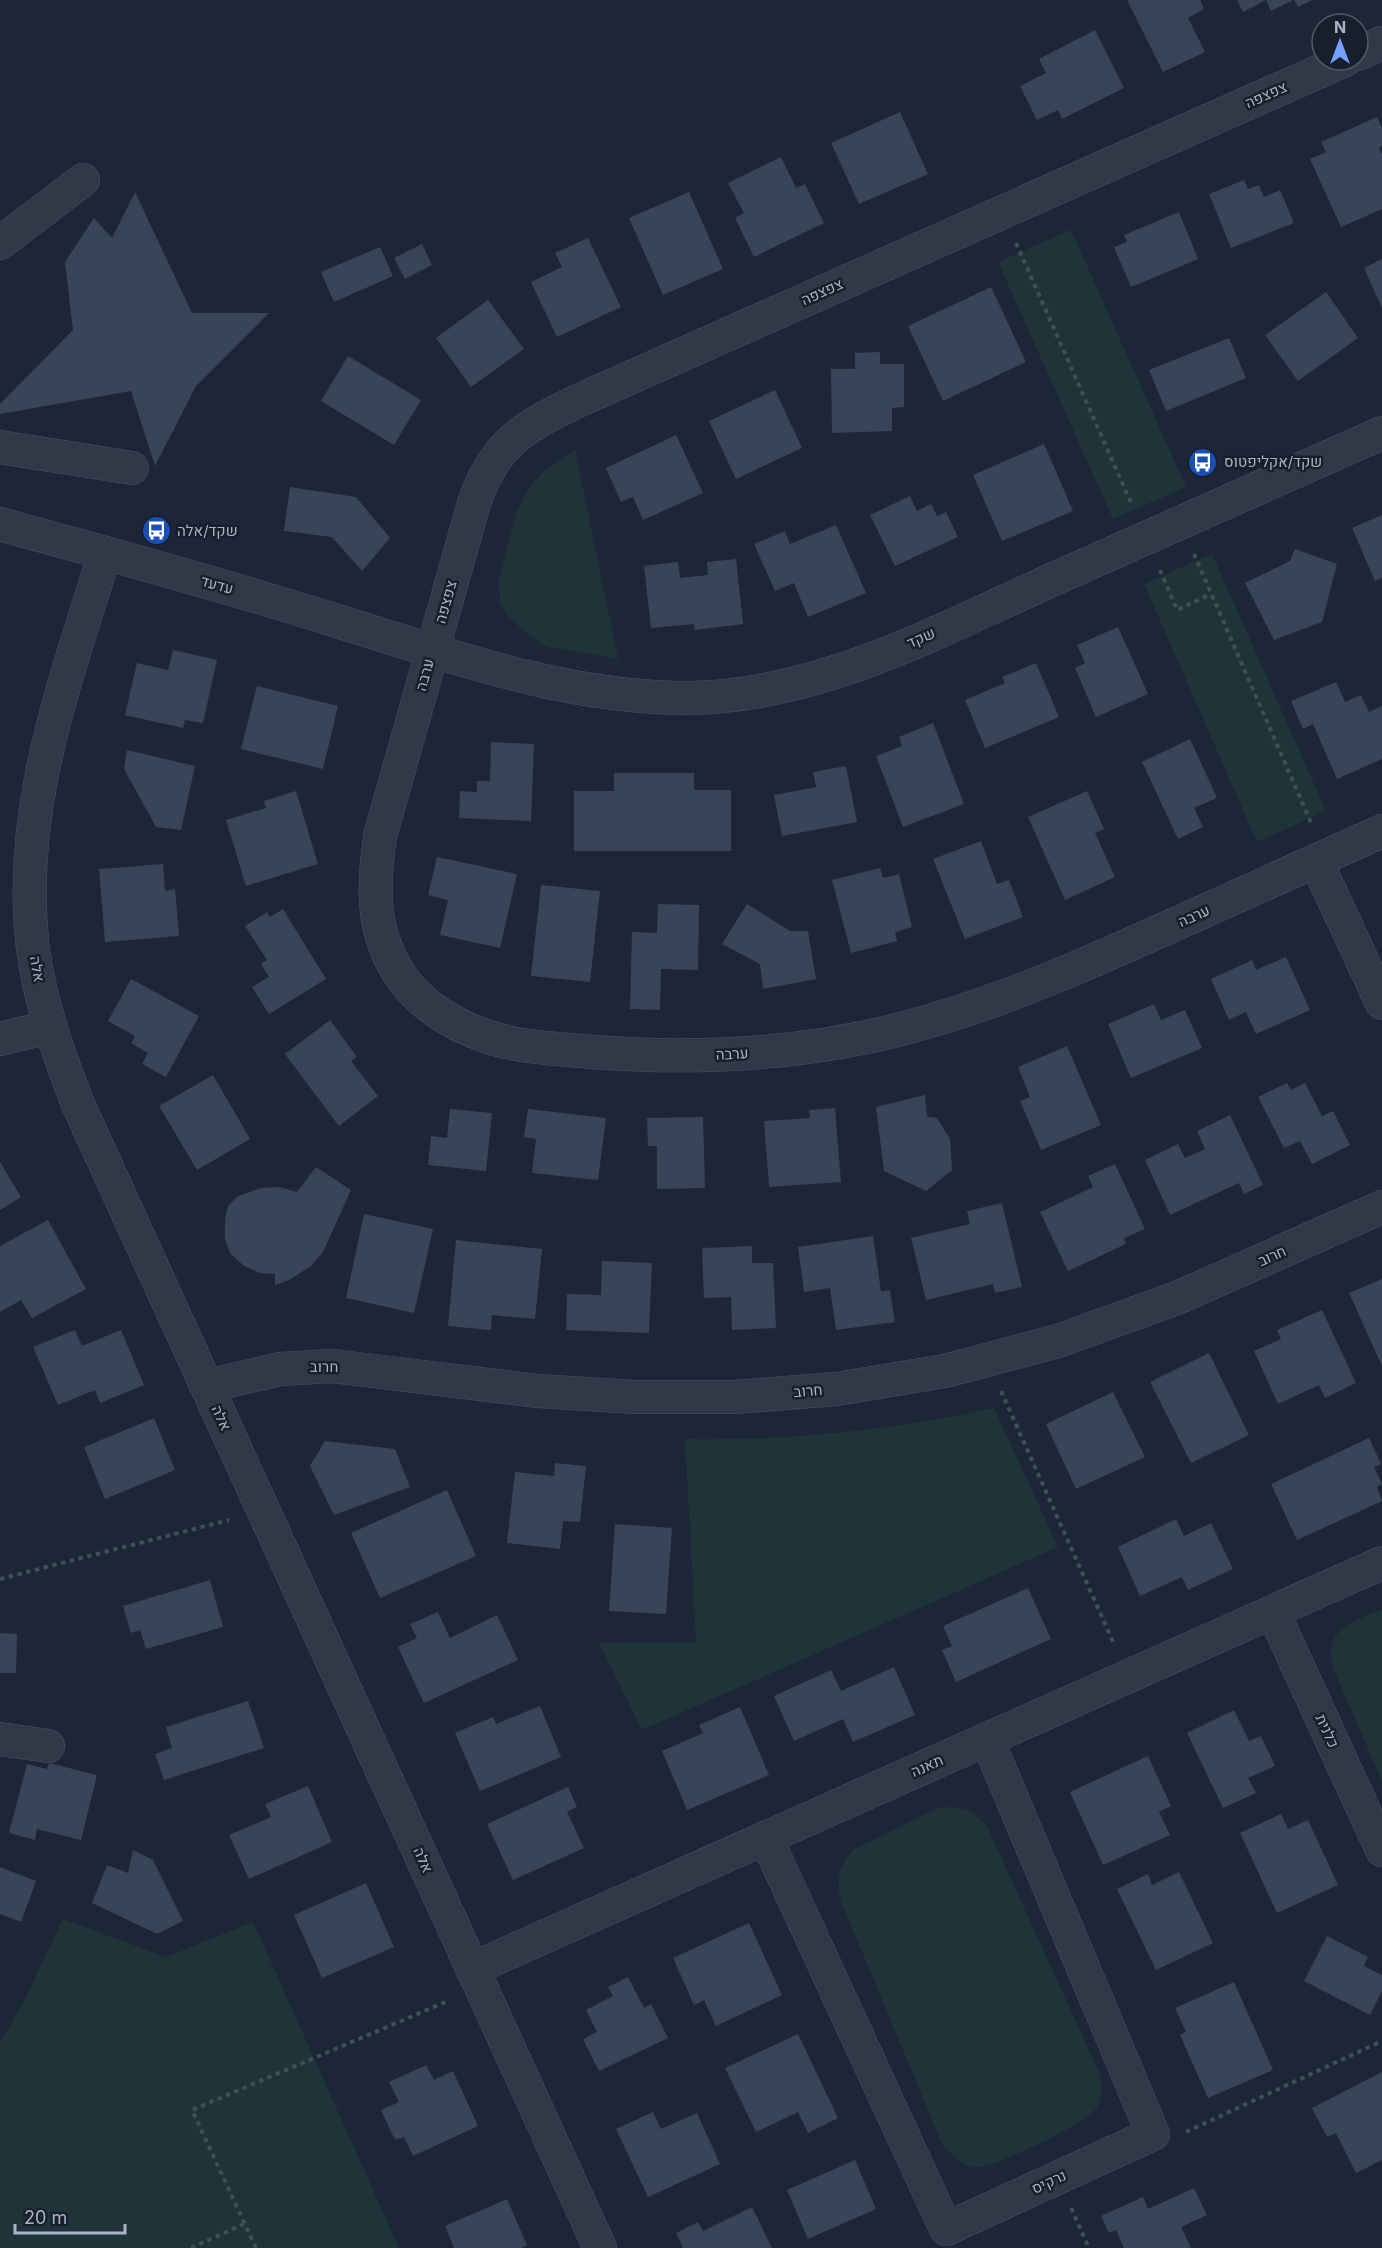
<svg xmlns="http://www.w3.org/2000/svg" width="1382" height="2248" viewBox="0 0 1382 2248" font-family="Inter,Heebo,sans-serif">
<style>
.green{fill:#1f3438}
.building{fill:#394458}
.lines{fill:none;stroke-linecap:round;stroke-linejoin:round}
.minor-casing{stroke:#4b5363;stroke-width:34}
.path{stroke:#3d5156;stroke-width:4;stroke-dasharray:4.5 4.5;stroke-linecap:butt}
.minor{stroke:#313948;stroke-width:33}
.labels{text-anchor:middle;stroke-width:5;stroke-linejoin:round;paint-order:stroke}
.street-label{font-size:15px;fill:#aab3c5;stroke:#171e2c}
.poi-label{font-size:15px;fill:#aab3c5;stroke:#171e2c;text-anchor:start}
</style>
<rect width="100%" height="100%" fill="#1d2637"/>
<!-- green -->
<path class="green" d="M1071,230L1186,487L1113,519L998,262Z
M575,450L618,659L547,647L530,636L511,619L500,604L499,578L517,511L529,488L544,471Z
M1212,554L1326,811L1257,842L1144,584Z
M994,1408L1058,1547L642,1730L599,1643L696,1642L685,1439C789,1441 892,1430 994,1408Z
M1382,1609V1781L1333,1668C1324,1627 1351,1623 1382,1609Z
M940,1807C963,1808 971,1808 987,1826L1098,2070C1102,2083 1104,2098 1095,2110C1084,2124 991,2170 974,2167C962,2166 951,2153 943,2146L841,1901C836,1878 838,1869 853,1850Z
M63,1919L166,1957L253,1922L399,2248H0V2042L22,2005Z"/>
<!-- building -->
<path class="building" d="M1127,0H1200L1204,9L1188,18L1205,52L1163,72Z
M1237,0H1293L1271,11L1266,0L1243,12Z
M1294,0H1312L1298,7Z
M1095,30L1124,88L1062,119L1058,110L1037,120L1020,86L1046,73L1039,59Z
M900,112L928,174L859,204L831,143Z
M1377,117L1382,128V146L1379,148L1382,154V209L1341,227L1310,159L1326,152L1321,142Z
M781,157L796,188L805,184L824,223L754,257L735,218L744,213L728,183Z
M1244,180L1248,189L1259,185L1264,197L1280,190L1294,223L1231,248L1209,194Z
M135,192L192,313H269L196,386L155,466L131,391L0,414V404L73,330L65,262L94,218L112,238Z
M689,192L723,269L663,295L629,218Z
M1179,212L1198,259L1131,287L1114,247L1127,242L1124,235Z
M588,238L621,307L557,337L531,282L562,267L555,253Z
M422,244L432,265L405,279L394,258Z
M380,247L393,276L334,302L321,272Z
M1382,259V308L1364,268Z
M991,287L1026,362L943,401L908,326Z
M1326,292L1358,338L1298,381L1265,335Z
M488,300L524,349L471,387L436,338Z
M1229,338L1246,378L1166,411L1149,370Z
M880,352V364H904V407L892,408V431L832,433L831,369H855V353Z
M348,356L421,400L394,445L321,401Z
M775,390L802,448L736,479L709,421Z
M676,435L703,493L643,520L633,497L621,502L606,468Z
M1044,444L1073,511L1002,541L973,475Z
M290,487L356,497L390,538L362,571L332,537L284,531Z
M910,496L917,511L931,504L937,516L946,512L958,537L895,566L870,515Z
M1382,515V578L1375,581L1352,528Z
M836,525L866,593L808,617L794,583L775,591L754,544L785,531L790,544Z
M1295,549L1337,564L1322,622L1274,640L1245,583L1290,561Z
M736,559L743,624L695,630L694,624L651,628L644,566L678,562L680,578L708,575L707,562Z
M1118,627L1148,694L1096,717L1075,668L1085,663L1077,645Z
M173,650L217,660L203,723L185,720L183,728L125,715L137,663L168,670Z
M1036,663L1059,717L985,748L965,700L1005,683L1002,677Z
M1336,682L1345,702L1361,695L1369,712L1382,706V759L1337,779L1313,724L1303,729L1291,701Z
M257,686L338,706L323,769L241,749Z
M933,723L964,804L903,827L876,756L902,746L899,737Z
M1190,739L1217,798L1194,808L1203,827L1178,839L1142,762Z
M491,742L534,744L531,821L459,818L460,791L477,792V781H490Z
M127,750L195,766L181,830L156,827L124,769Z
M846,766L857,822L782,836L774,795L816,787L813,772Z
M614,773H694V790H731V851H574V791H614Z
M296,791L318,864L246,886L226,820L266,808L264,801Z
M1087,791L1104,829L1095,833L1115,877L1065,900L1028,817Z
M981,841L997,884L1009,880L1023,917L965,939L933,859Z
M437,857L517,874L500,948L440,935L448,900L428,895Z
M163,864L165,891L175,889L179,936L105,942L99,869Z
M880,868L883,878L899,874L912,927L895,932L897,941L851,953L832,880Z
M541,885L600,891L590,982L531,976Z
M658,904L699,905L698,970L661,969L660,1010L630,1009L632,932L657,933Z
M747,904L790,931H808L816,979L763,989L760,964L722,944Z
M283,909L326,979L269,1014L252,987L269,977L261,964L267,960L245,926L267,912L270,917Z
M1286,957L1310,1010L1256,1034L1246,1012L1229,1020L1211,979L1252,960L1256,970Z
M131,979L199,1016L166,1077L142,1064L148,1053L131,1043L135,1036L108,1021Z
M1154,1004L1161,1020L1185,1010L1202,1048L1131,1078L1108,1024Z
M330,1020L357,1057L351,1061L378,1096L339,1126L285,1054Z
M1067,1046L1101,1125L1041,1150L1020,1101L1030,1097L1018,1067Z
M213,1075L250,1139L197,1170L159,1106Z
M1287,1083L1291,1090L1305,1083L1322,1116L1333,1111L1350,1145L1312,1164L1300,1141L1284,1148L1258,1097Z
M925,1095L927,1117L937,1118L950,1139L952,1170L926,1191L884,1171L876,1107Z
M835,1108L841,1182L769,1187L764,1121L810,1118L809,1110Z
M450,1109L492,1113L486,1171L428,1165L431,1136L447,1138Z
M528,1109L606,1118L598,1180L532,1173L536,1139L524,1137Z
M1230,1115L1263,1185L1244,1194L1239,1183L1170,1215L1145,1160L1178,1144L1185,1158L1205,1149L1197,1131Z
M703,1117L705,1188L657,1189V1146H648L647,1118Z
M0,1162L21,1197L0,1210Z
M1115,1164L1145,1229L1124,1238L1126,1244L1068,1271L1040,1212L1093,1187L1088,1176Z
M316,1167L351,1190L323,1252L311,1266L289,1280L275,1285V1274L260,1273L244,1266L230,1253L225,1239V1219L228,1206L238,1196L261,1188L279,1187L297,1192Z
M1002,1203L1022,1287L995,1293L993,1284L926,1300L911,1238L970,1224L967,1211Z
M364,1214L433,1229L414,1313L346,1298Z
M48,1220L86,1289L32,1318L21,1300L0,1312V1246Z
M873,1236L881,1291L890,1290L895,1322L836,1330L830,1288L804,1292L798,1247Z
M456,1240L542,1249L535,1319L492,1315L491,1330L448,1326Z
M752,1246V1263H773L776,1328L732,1330L731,1297L704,1298L702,1248Z
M602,1261L652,1263L649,1333L566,1330L567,1294L601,1295Z
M1382,1279V1366L1349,1293Z
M1322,1310L1356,1383L1325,1398L1319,1385L1278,1404L1254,1351L1281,1339L1277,1330Z
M75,1330L82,1346L121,1330L144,1385L100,1403L95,1390L58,1405L33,1347Z
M1209,1353L1249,1435L1191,1463L1150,1382Z
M1113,1392L1145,1457L1076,1489L1046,1424Z
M154,1418L175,1470L105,1499L84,1447Z
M1369,1438L1381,1464L1374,1467L1382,1484L1377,1487L1382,1501L1297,1540L1271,1484Z
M325,1441L395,1449L410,1487L334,1515L310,1466Z
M555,1463L586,1466L580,1522L563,1521L560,1549L507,1543L515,1472L554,1476Z
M447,1490L476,1556L380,1598L351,1533Z
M1176,1519L1184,1536L1211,1523L1233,1569L1188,1590L1182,1577L1140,1596L1118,1547Z
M615,1524L672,1528L666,1614L609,1611Z
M210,1580L223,1627L146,1649L140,1630L131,1633L123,1606Z
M1028,1588L1051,1639L956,1682L942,1650L952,1646L943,1626Z
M438,1612L450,1638L497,1615L518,1660L424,1703L398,1647L417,1638L410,1624Z
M0,1633L17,1634L16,1673H0Z
M894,1667L915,1715L853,1742L843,1719L794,1741L774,1696L831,1670L841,1691Z
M248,1701L264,1748L164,1780L155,1754L172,1748L166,1727Z
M540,1706L561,1757L480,1791L455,1733L493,1717L496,1724Z
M740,1707L769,1775L687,1810L662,1751L703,1733L699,1725Z
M1234,1710L1249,1741L1261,1736L1275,1766L1248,1778L1256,1793L1223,1808L1187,1733Z
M1148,1756L1171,1806L1159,1812L1170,1835L1103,1865L1070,1792Z
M49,1763L97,1775L81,1840L37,1829L35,1840L9,1833L27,1764L47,1769Z
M308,1786L332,1842L249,1879L229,1835L271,1817L265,1804Z
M568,1787L577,1807L567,1812L584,1848L513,1880L487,1824Z
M1281,1814L1288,1829L1308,1820L1338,1885L1277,1913L1240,1833Z
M133,1850L153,1860L183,1921L157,1934L92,1903L107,1865L128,1873Z
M0,1867L36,1881L21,1922L0,1914Z
M1179,1872L1213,1943L1156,1970L1117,1889L1148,1874L1152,1885Z
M366,1883L394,1947L322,1978L294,1915Z
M749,1923L782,1995L716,2026L704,2000L694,2005L673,1958Z
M1327,1936L1368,1957L1364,1966L1382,1975V1991L1370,2015L1304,1981Z
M628,1977L644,2008L651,2004L668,2038L599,2071L583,2039L597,2032L586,2010L613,1996L608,1987Z
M1234,1982L1273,2070L1208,2098L1180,2035L1186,2032L1175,2008Z
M798,2034L838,2118L808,2133L798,2112L756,2132L725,2068Z
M426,2065L434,2080L453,2071L478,2126L413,2156L404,2137L395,2140L381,2110L399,2102L389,2082Z
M1382,2072V2160L1356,2173L1336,2133L1327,2137L1312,2108Z
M653,2112L661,2129L697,2113L720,2164L648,2197L616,2129Z
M855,2160L876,2209L808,2239L787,2190Z
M1194,2188L1207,2215L1181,2227L1191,2248H1124L1116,2230L1109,2233L1101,2216L1143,2197L1148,2209Z
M507,2199L527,2245L521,2248H454L445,2226Z
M752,2207L772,2248H683L676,2233L698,2222L703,2231Z"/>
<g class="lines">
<defs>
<path id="minor" d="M1358,54L1382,43
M1345,60L580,400C526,426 496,441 475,500L380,836C373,886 371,931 400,975C419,1004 453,1025 486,1036C516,1047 549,1048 580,1051C698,1061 817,1055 930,1021C1013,997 1091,962 1169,927C1240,895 1311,863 1382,831
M0,243L83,180
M0,447L132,468
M0,524C108,554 217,583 324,617C443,653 561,698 687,698C818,697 938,631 1054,579C1163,530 1273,482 1382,433
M105,553C65,684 16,809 33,949C40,1002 58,1052 77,1102L600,2248
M1316,861L1382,1003
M0,1039L50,1027
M207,1386L280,1369L333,1366L538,1391L634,1397H734L837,1389L945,1371L1058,1341L1177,1298L1382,1207
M1273,1612L1382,1850
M0,1739L48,1746
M766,1838L946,2229L1153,2134L987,1739
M472,1969L1382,1563"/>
</defs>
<!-- minor casing -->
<use href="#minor" class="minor-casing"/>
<!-- path -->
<path class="path" d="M1016,243L1132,505
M1194,554L1312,825
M1160,570L1177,610L1211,594
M1001,1391L1114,1644
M0,1579L229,1520
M1186,2132L1382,2041
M1071,2208L1089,2248
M191,2248L244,2224
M256,2248L192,2110L448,2001"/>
<!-- minor -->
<use href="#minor" class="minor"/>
</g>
<!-- icons -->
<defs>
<symbol id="bus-disc" viewBox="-11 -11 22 22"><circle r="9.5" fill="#1a4fb4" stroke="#171e2c"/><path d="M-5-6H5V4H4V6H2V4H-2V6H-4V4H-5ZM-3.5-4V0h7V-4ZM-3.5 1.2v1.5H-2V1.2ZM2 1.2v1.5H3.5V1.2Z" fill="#fff"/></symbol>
</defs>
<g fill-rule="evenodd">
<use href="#bus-disc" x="1186" y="446" width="33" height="33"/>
<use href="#bus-disc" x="140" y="514" width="33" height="33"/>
</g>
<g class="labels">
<!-- street labels -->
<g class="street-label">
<text transform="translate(1266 95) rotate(-24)" y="5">צפצפה</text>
<text transform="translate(822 292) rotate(-24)" y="5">צפצפה</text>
<text transform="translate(217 585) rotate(16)" y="5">עדעד</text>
<text transform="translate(446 602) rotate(-74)" y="5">צפצפה</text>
<text transform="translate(921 638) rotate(-24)" y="5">שקד</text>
<text transform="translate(425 675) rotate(-75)" y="5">ערבה</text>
<text transform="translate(1194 916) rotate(-24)" y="5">ערבה</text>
<text transform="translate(37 969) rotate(80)" y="5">אלה</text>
<text transform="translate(732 1054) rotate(-3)" y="5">ערבה</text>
<text transform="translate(1272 1256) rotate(-24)" y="5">חרוב</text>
<text transform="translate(324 1367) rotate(1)" y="5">חרוב</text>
<text transform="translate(808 1391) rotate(-5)" y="5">חרוב</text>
<text transform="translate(221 1418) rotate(65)" y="5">אלה</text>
<text transform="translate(1327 1731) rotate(65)" y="5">כלנית</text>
<text transform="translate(927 1766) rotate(-24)" y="5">תאנה</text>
<text transform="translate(423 1860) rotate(66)" y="5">אלה</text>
<text transform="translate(1049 2182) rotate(-25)" y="5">נרקיס</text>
</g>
<!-- poi labels -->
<g class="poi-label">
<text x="1224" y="467">שקד/אקליפטוס</text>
<text x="177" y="536">שקד/אלה</text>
</g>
</g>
<!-- north arrow -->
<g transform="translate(1340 42)"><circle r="28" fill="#171e2c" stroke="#525a69" stroke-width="1.5"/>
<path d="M0-4.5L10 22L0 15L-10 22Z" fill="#76a0ff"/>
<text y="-9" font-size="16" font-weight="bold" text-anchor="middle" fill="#aab3c5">N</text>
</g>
<!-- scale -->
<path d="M15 2224v9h110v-9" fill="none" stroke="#aab3c5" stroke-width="3"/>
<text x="24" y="2224" font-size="18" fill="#aab3c5" stroke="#171e2c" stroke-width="4.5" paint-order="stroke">20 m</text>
</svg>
